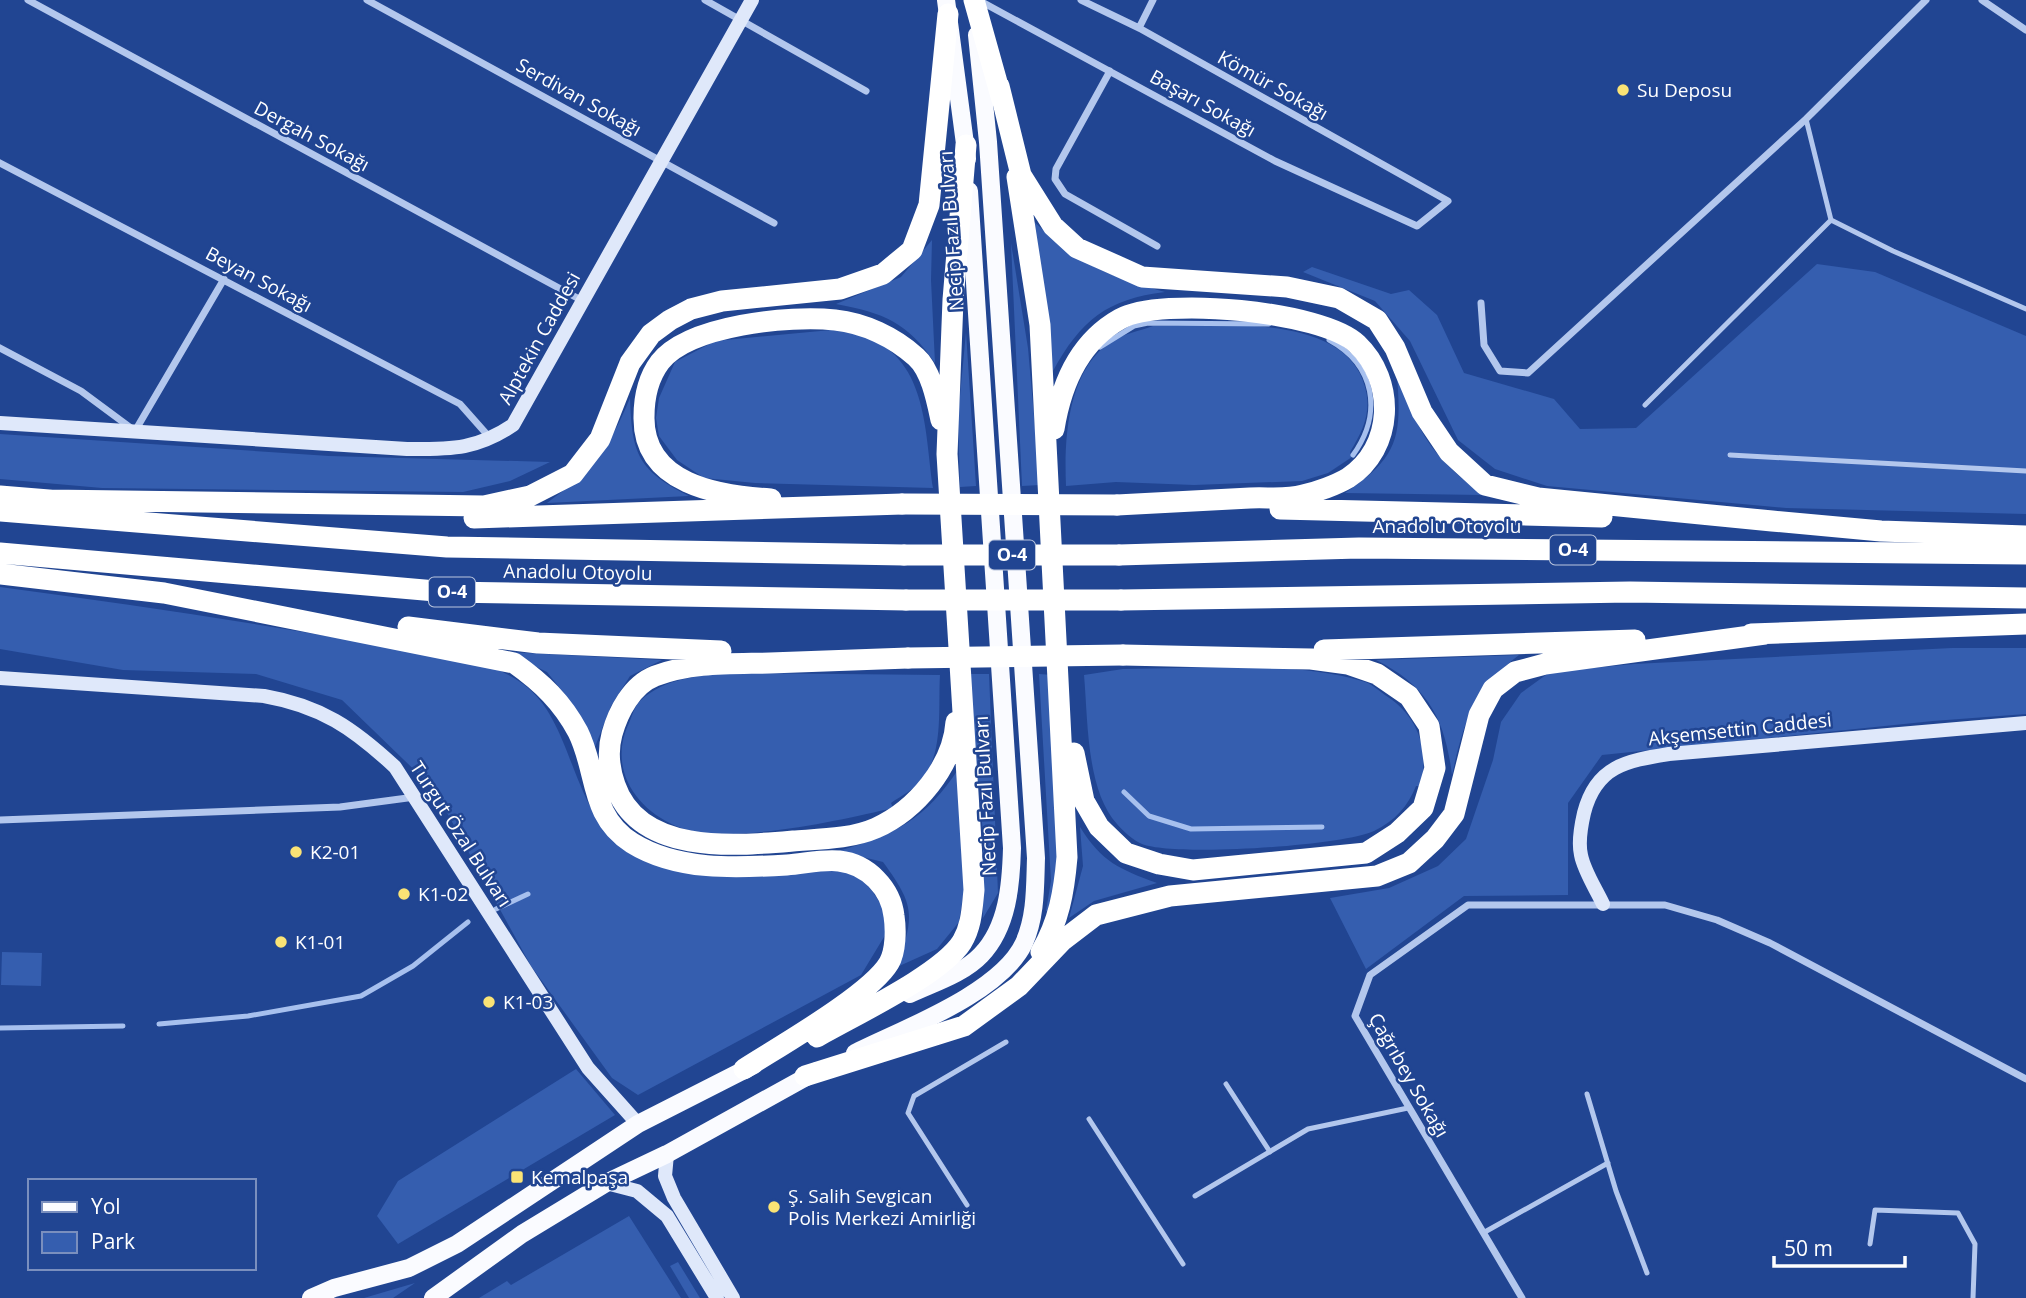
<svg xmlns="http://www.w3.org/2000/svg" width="2026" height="1298" viewBox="0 0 2026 1298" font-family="'Open Sans',sans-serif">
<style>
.green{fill:#355eaf}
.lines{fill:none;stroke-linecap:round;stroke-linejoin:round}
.stream{stroke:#a7c0ee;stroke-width:5}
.lane{stroke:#b3c7ed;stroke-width:5}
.street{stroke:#b3c7ed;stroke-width:7}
.secondary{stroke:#dfe8fa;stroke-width:14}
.primary{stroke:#fafbff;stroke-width:18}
.highway{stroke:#fff;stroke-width:21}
.highway-bridge{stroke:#fff;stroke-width:21}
.poi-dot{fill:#fae375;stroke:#214592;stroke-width:2.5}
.labels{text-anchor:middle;stroke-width:5;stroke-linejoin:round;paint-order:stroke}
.shield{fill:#214592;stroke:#bcc7de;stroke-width:2}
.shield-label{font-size:18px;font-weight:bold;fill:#fff}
.street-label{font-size:19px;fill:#fff;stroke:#214592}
.poi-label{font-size:19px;fill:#fff;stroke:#214592;text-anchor:start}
</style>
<rect width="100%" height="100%" fill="#214592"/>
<!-- green -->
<path class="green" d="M1029,217C1079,264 1099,273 1165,292C1107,299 1081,320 1053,371Z
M932,240L931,280L935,363C907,322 884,313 836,304L901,277Z
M1011,243L1028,348L1040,485L1022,486Z
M1817,264L1875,272L2026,336V514L1786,508L1547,486L1495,469L1458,440L1410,341L1375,301L1303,272L1312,267L1391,294L1409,290L1437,315L1464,373L1554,399L1580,429L1636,428Z
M1153,326C1213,326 1346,311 1365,387C1372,412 1363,431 1350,452L1352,457L1328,473L1302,481L1194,485L1116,482L1066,486C1064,439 1067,370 1112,341C1123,334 1140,331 1153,326Z
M831,330C843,332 857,334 868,338C928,361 925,435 933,488L755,483L704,478L677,460L659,436L656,418L659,398L675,362L715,341Z
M966,332L976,486L960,487L958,417Z
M1397,376C1421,436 1430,455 1483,495L1345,493C1398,457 1402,438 1397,376Z
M630,398C632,455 638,470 689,496L547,503C591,471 609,449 630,398Z
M0,434L329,456L550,462L510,481L463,492L102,488L0,479Z
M0,587C121,603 241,621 361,642C414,651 478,652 523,684C581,726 567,833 652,863C702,882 741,876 792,873C808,872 830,867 845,872C871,880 882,904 890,927L861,975L638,1095L612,1078L531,966L434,789L342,700L256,674L123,670L0,649Z
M1952,648H2026V714L1933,721L1602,755L1568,803V895L1464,896L1366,969L1330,898L1389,888L1438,866L1466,839L1493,760L1501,722L1521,693L1550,672L1634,664Z
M506,652L662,660L630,676L611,706L593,752L567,697L547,672Z
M1519,655C1473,690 1464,721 1452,775C1445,719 1428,686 1376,660Z
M1123,669C1200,669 1289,660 1362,681C1371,683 1378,690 1385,695C1418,716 1429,748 1421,786H1416C1408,806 1395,821 1374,831C1342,846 1175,857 1142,844C1134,841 1122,830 1117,824C1086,790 1088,719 1084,675Z
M726,673L940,675C938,706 944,754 922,779C915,789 901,796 891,803L893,808C841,820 725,847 676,826C634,808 608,767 629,723C632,716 635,705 641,700C666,678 694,677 726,673Z
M968,674H989L998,893L983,918V833Z
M1039,674L1053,675L1060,878L1053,913L1046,911L1051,881Z
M959,768L964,890L959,922L937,949L897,967C914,915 916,907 883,862L838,851C895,835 926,819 959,768Z
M1080,827C1102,862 1119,869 1157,883L1094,901L1069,918L1083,866Z
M2,952L42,953L41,986L1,985Z
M576,1069L615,1115L398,1244L377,1216L398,1181Z
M629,1216L681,1298H479L507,1281L511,1285Z
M678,1262L700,1298H689L670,1266Z
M415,1283L393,1298H364Z"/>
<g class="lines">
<!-- stream -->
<path class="stream" d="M1329,340C1375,365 1383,413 1353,455
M1100,347L1134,326L1148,323L1269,324
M1124,792L1149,816L1191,829L1322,827
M496,909L528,894
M159,1024L248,1016L361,996L413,966L468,922
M0,1028L123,1026"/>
<!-- lane -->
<path class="lane" d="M1806,119L1831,220L1893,251L2026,309
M1645,405L1831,220
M1730,455L2026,471
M1226,1084L1270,1152
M1587,1094L1616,1191L1647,1273
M1089,1119L1183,1264
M1195,1196L1308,1129L1408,1108
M967,1205L908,1113L914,1096L1006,1042
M1483,1233L1608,1163
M1870,1244L1875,1210L1958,1213L1975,1244L1973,1298"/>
<!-- street -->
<path class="street" d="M28,0L581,300
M367,0L774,223
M705,0L866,91
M1982,0L2026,30
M980,1L1275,161L1417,226L1448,201L1139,28L1081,0
M1139,28L1153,0
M1110,71L1056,169L1055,179L1065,194L1157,246
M0,163L460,404L491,439
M1481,303L1484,345L1500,371L1528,373L1806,119L1926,0
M0,348L81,391L135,431L224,279
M0,820L340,807L415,797
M1522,1298L1355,1016L1370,975L1468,905H1665L1717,920L1770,943L2026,1079"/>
<!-- secondary -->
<path class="secondary" d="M0,423L407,449C451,449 476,450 513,425L752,0
M0,678L264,696C321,706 353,728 395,767L588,1068L638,1124
M1603,904C1596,889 1584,871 1581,855C1578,842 1581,826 1584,813C1596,766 1626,761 1669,754L2026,723
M667,1154L665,1176L674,1198L733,1298
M606,1183L637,1191L667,1216L717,1298"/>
<!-- primary -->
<path class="primary" d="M946,0L967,159
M910,994C933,983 963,974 981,955C1008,927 1011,884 1012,848L969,191
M855,1053C903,1029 1001,993 1024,943C1036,916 1035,887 1036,858L988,142L977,35
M311,1298L334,1288L409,1268L457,1244L638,1124L754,1065
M433,1298L522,1234L606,1183L667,1154L817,1071"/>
<!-- highway -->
<path class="highway" d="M974,0L1002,100
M999,86L1021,175L1053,226L1077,248L1142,277L1287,287L1339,298L1377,320L1395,348L1422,412L1449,452L1485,485L1538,498L1772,521L1881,531L2026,536
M1017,177L1040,325L1067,857C1064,892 1059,921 1041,952
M1054,429C1061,385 1079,342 1120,319C1161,296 1322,311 1357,344C1396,381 1394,448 1348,478C1336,485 1317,492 1303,495C1287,500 1267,497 1250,498C1206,500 1162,503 1117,505
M0,496L61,501
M771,499C718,496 643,484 644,417C644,398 648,378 660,362C689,325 790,315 835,320C864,323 894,337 916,357C931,370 937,401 941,420
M49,500L484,506L530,496L573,474L600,439L630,363L651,334L670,320L691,309L722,301L840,289L883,274L912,250L929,205L948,14
M1280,509L1602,517
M0,511L447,547L904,555
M474,518L902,504
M0,553L447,592L906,600
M1119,555L1359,548L2026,554
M0,574L164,593L514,663C542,683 562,702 578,732C598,772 589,816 632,843C677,871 735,868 787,865C803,864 823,859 839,861C868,864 891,889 894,916C896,929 896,951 889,963C870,995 778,1047 744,1069
M1121,600L1630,592L2026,598
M408,627L538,643L721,651
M1751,634L2026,624
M1324,650L1635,640
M908,658C862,660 816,661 770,663C731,664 692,662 655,676C632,685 618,712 612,734C607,752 609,768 615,785C639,855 734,846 793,841C820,839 851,839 876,828C916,810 953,766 956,722
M1074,753L1084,801L1099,827L1126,853L1159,864L1193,870L1366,853L1397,833L1423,808L1435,768L1429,726L1409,696L1377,674L1348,664L1311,659L1123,655
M817,1037C853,1016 941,975 962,942C972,925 972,908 974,890L947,454L953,300L966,145
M805,1076L964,1026L1019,986L1062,941L1096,915L1170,896L1377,876L1409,863L1435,839L1454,814L1479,715L1493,689L1515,672L1545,664L1765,634"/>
<!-- highway-bridge -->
<path class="highway-bridge" d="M902,504L1117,505
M904,555H1119
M906,600H1121
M908,658L1123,655"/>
</g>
<!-- markers -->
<g class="poi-dot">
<circle cx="1623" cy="90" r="7"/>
<circle cx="296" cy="852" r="7"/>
<circle cx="404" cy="894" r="7"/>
<circle cx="281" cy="942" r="7"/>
<circle cx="489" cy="1002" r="7"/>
<rect x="510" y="1170" width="14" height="14" rx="3.5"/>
<circle cx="774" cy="1207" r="7"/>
</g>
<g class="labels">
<!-- shield labels -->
<g class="shield">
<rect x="1550" y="535.5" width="46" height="29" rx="5"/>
<rect x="989" y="540.5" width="46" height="29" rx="5"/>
<rect x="429" y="577.5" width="46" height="29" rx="5"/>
</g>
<g class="shield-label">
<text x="1573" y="556">O-4</text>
<text x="1012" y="561">O-4</text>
<text x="452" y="598">O-4</text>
</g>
<!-- street labels -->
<g class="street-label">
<text transform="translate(1273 85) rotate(29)" y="7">Kömür Sokağı</text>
<text transform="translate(579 97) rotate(29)" y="7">Serdivan Sokağı</text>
<text transform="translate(1203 103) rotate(29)" y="7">Başarı Sokağı</text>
<text transform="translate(312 136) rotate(28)" y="7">Dergah Sokağı</text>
<text transform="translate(951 231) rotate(-94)" y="7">Necip Fazıl Bulvarı</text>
<text transform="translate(259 279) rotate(28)" y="7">Beyan Sokağı</text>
<text transform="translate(539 338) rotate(-61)" y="7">Alptekin Caddesi</text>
<text x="1447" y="533">Anadolu Otoyolu</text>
<text transform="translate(578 572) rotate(1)" y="7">Anadolu Otoyolu</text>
<text transform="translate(1740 729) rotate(-6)" y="7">Akşemsettin Caddesi</text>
<text transform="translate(985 796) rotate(-93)" y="7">Necip Fazıl Bulvarı</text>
<text transform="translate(461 834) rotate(57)" y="7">Turgut Özal Bulvarı</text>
<text transform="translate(1409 1075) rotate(60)" y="7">Çağrıbey Sokağı</text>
</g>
<!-- poi labels -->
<g class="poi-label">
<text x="1637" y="97">Su Deposu</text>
<text x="310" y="859">K2-01</text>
<text x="418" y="901">K1-02</text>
<text x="295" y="949">K1-01</text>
<text x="503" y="1009">K1-03</text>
<text x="531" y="1184">Kemalpaşa</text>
<text x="788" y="1203">Ş. Salih Sevgican<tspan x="788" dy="22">Polis Merkezi Amirliği</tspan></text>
</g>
</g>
<!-- legend -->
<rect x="28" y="1179" width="228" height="91" fill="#214592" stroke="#7a8fbe" stroke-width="2"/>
<rect x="42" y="1202" width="35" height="10" fill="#fafbff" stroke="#7a8fbe" stroke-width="2"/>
<text x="91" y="1214" font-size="21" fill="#ffffff">Yol</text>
<rect x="42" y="1232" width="35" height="21" fill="#355eaf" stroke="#7a8fbe" stroke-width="2"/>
<text x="91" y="1249" font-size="21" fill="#ffffff">Park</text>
<!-- scale -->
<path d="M1774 1256v10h131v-10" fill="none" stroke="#ffffff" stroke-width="3.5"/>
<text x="1784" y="1256" font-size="21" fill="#ffffff" stroke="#214592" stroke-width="5" paint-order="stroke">50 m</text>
</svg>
